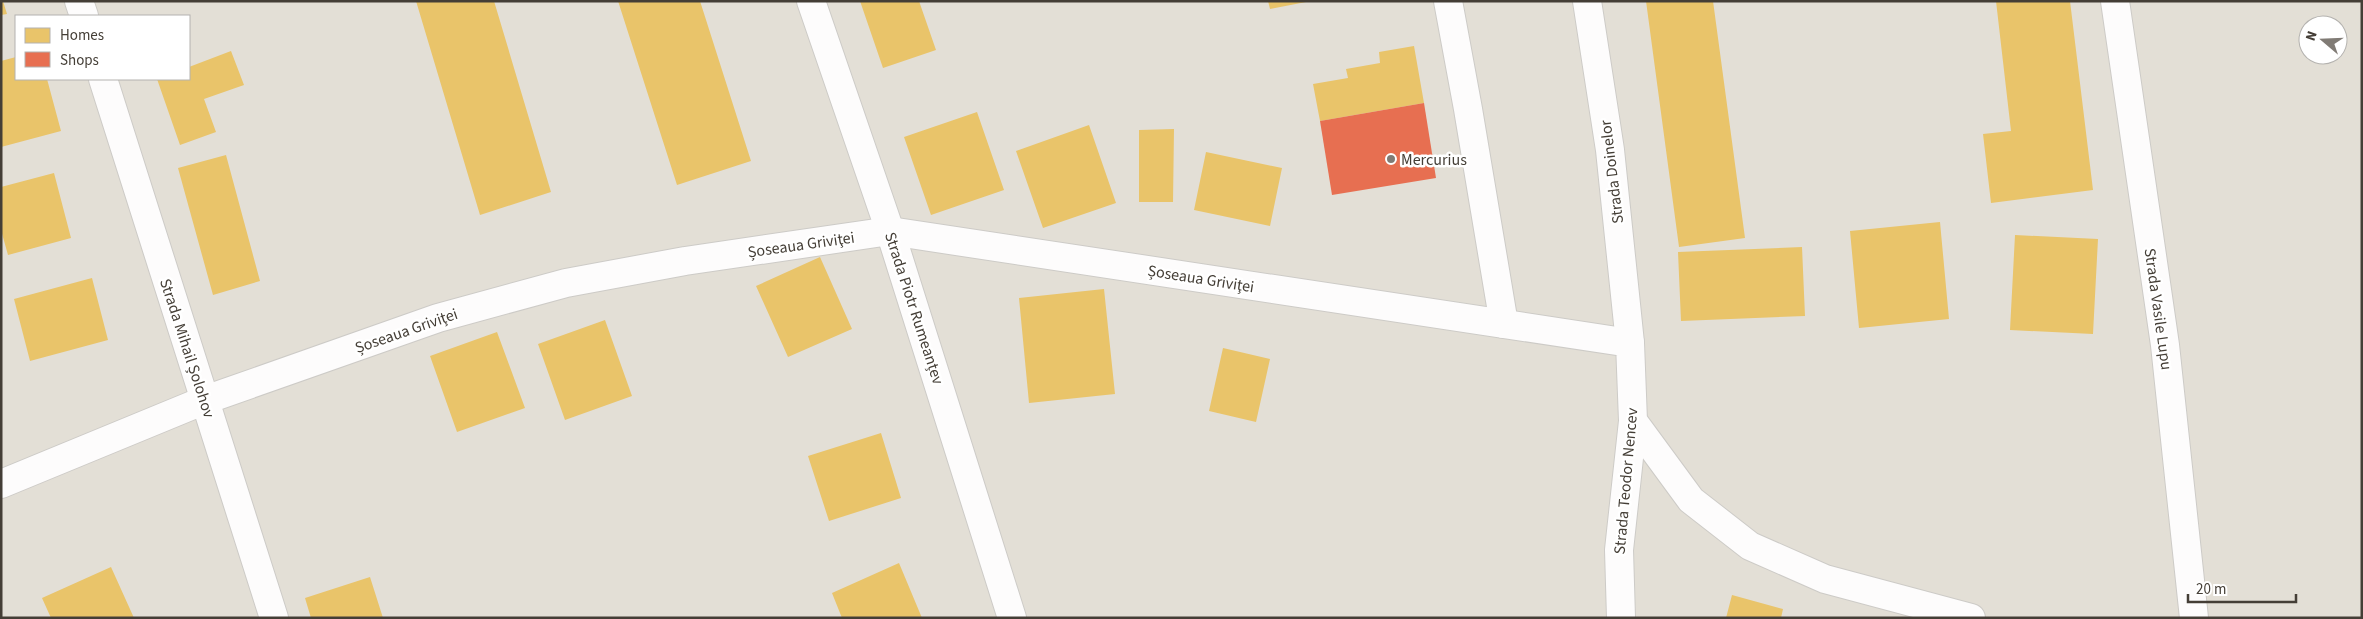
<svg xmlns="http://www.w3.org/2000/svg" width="2363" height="619" viewBox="0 0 2363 619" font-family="'Source Sans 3',sans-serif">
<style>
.residential{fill:#e3dfd6;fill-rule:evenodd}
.homes{fill:#e9c46a}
.shops{fill:#e76f51}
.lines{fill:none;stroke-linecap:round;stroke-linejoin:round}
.minor-casing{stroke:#cdcbc7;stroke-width:30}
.tertiary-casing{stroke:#cdcbc7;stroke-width:30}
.minor{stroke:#fdfcfc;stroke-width:28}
.tertiary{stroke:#fdfcfc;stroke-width:28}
.poi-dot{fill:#807b75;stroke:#fff;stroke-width:2}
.labels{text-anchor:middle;stroke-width:5;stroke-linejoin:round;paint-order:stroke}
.poi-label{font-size:16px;fill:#443e36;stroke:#fff;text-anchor:start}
.street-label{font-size:16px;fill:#443e36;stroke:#fff}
</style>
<rect width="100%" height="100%" fill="#efede9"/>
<!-- residential -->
<path class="residential" d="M1,1H2362V618H1ZM16,16H189V79H16ZM2308,25H2338V55H2308Z"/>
<!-- homes -->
<path class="homes" d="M1,1H3L7,14L1,15Z
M416,1H494L551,192L480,215Z
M618,1H700L751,161L677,185Z
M860,1H919L936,50L883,68Z
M1268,1H1306V2L1270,9Z
M1646,1H1713L1745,238L1679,247Z
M1996,1H2070L2093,190L1991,203L1983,134L2011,131Z
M1414,46L1424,103L1320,121L1313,84L1348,78L1346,69L1380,63L1379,52Z
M231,51L244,85L204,99L216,132L180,145L157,79H189V67Z
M16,57V79H47L61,131L1,147V61Z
M977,112L1004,190L931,215L904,137Z
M1089,125L1116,203L1043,228L1016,151Z
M1174,129L1173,202H1139V130Z
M1206,152L1282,168L1270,226L1194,210Z
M226,155L260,281L213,295L178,168Z
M54,173L71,238L8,255L1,230V187Z
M1940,222L1949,319L1859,328L1850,231Z
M2015,235L2098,239L2093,334L2010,330Z
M1802,247L1805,316L1681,321L1678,252Z
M820,257L852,329L788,357L756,286Z
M92,278L108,340L30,361L14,299Z
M1104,289L1115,394L1029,403L1019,298Z
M605,320L632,396L565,420L538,344Z
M497,332L525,408L457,432L430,356Z
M1223,348L1270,359L1256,422L1209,411Z
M881,433L901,498L829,521L808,456Z
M899,563L922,618H842L832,593Z
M111,567L134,618H51L42,598Z
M370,577L383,618H311L305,598Z
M1732,595L1783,609L1781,618H1726Z"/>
<!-- shops -->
<path class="shops" d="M1424,103L1436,178L1332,195L1320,121Z"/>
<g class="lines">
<defs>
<path id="minor" d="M79,1L84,16
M811,1L890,231L1012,618
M1448,1L1468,109L1504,324
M1587,1L1610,150L1630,343
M2115,1L2165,345L2194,618
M103,79L274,618
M1621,618L1619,550L1633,421"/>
<path id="tertiary" d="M1,484L205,400L438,318L566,283L685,261L890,231L1630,343L1633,421L1691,500L1750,546L1825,579L1971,618"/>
</defs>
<!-- minor casing -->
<use href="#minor" class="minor-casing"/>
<!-- tertiary casing -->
<use href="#tertiary" class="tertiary-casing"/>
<!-- minor -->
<use href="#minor" class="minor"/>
<!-- tertiary -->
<use href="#tertiary" class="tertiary"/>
</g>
<!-- markers -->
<circle class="poi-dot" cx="1391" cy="159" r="5"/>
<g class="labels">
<!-- poi labels -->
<g class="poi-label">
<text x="1401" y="165">Mercurius</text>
</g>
<!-- street labels -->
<g class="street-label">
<text transform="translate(1611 172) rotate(-97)" y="6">Strada Doinelor</text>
<text transform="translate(801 244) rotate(-8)" y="6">Șoseaua Griviţei</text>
<text transform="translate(1201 278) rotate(9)" y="6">Șoseaua Griviţei</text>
<text transform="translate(915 308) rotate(72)" y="6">Strada Piotr Rumeanțev</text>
<text transform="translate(2159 309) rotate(82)" y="6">Strada Vasile Lupu</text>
<text transform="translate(406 330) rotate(-19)" y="6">Șoseaua Griviţei</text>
<text transform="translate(188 348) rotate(72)" y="6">Strada Mihail Șolohov</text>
<text transform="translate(1625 481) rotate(-85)" y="6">Strada Teodor Nencev</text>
</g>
</g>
<!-- border -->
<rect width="2363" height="619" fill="none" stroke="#443e36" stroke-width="5"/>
<!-- legend -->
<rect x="15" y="15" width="175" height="65" fill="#ffffff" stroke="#b4b2af"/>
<rect x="25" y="28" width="25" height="15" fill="#e9c46a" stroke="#b4b2af"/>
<text x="60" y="40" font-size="15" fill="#443e36">Homes</text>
<rect x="25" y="52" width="25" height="15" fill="#e76f51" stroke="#b4b2af"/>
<text x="60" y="65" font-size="15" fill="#443e36">Shops</text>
<!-- north arrow -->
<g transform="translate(2323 40) rotate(289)"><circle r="24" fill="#ffffff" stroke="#b4b2af"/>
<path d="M0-4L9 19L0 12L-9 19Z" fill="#807b75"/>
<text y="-8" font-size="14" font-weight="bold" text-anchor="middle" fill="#443e36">N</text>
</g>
<!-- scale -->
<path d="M2188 594v8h108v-8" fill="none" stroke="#443e36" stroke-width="2.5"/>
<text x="2196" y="594" font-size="15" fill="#443e36" stroke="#ffffff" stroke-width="4" paint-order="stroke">20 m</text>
</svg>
